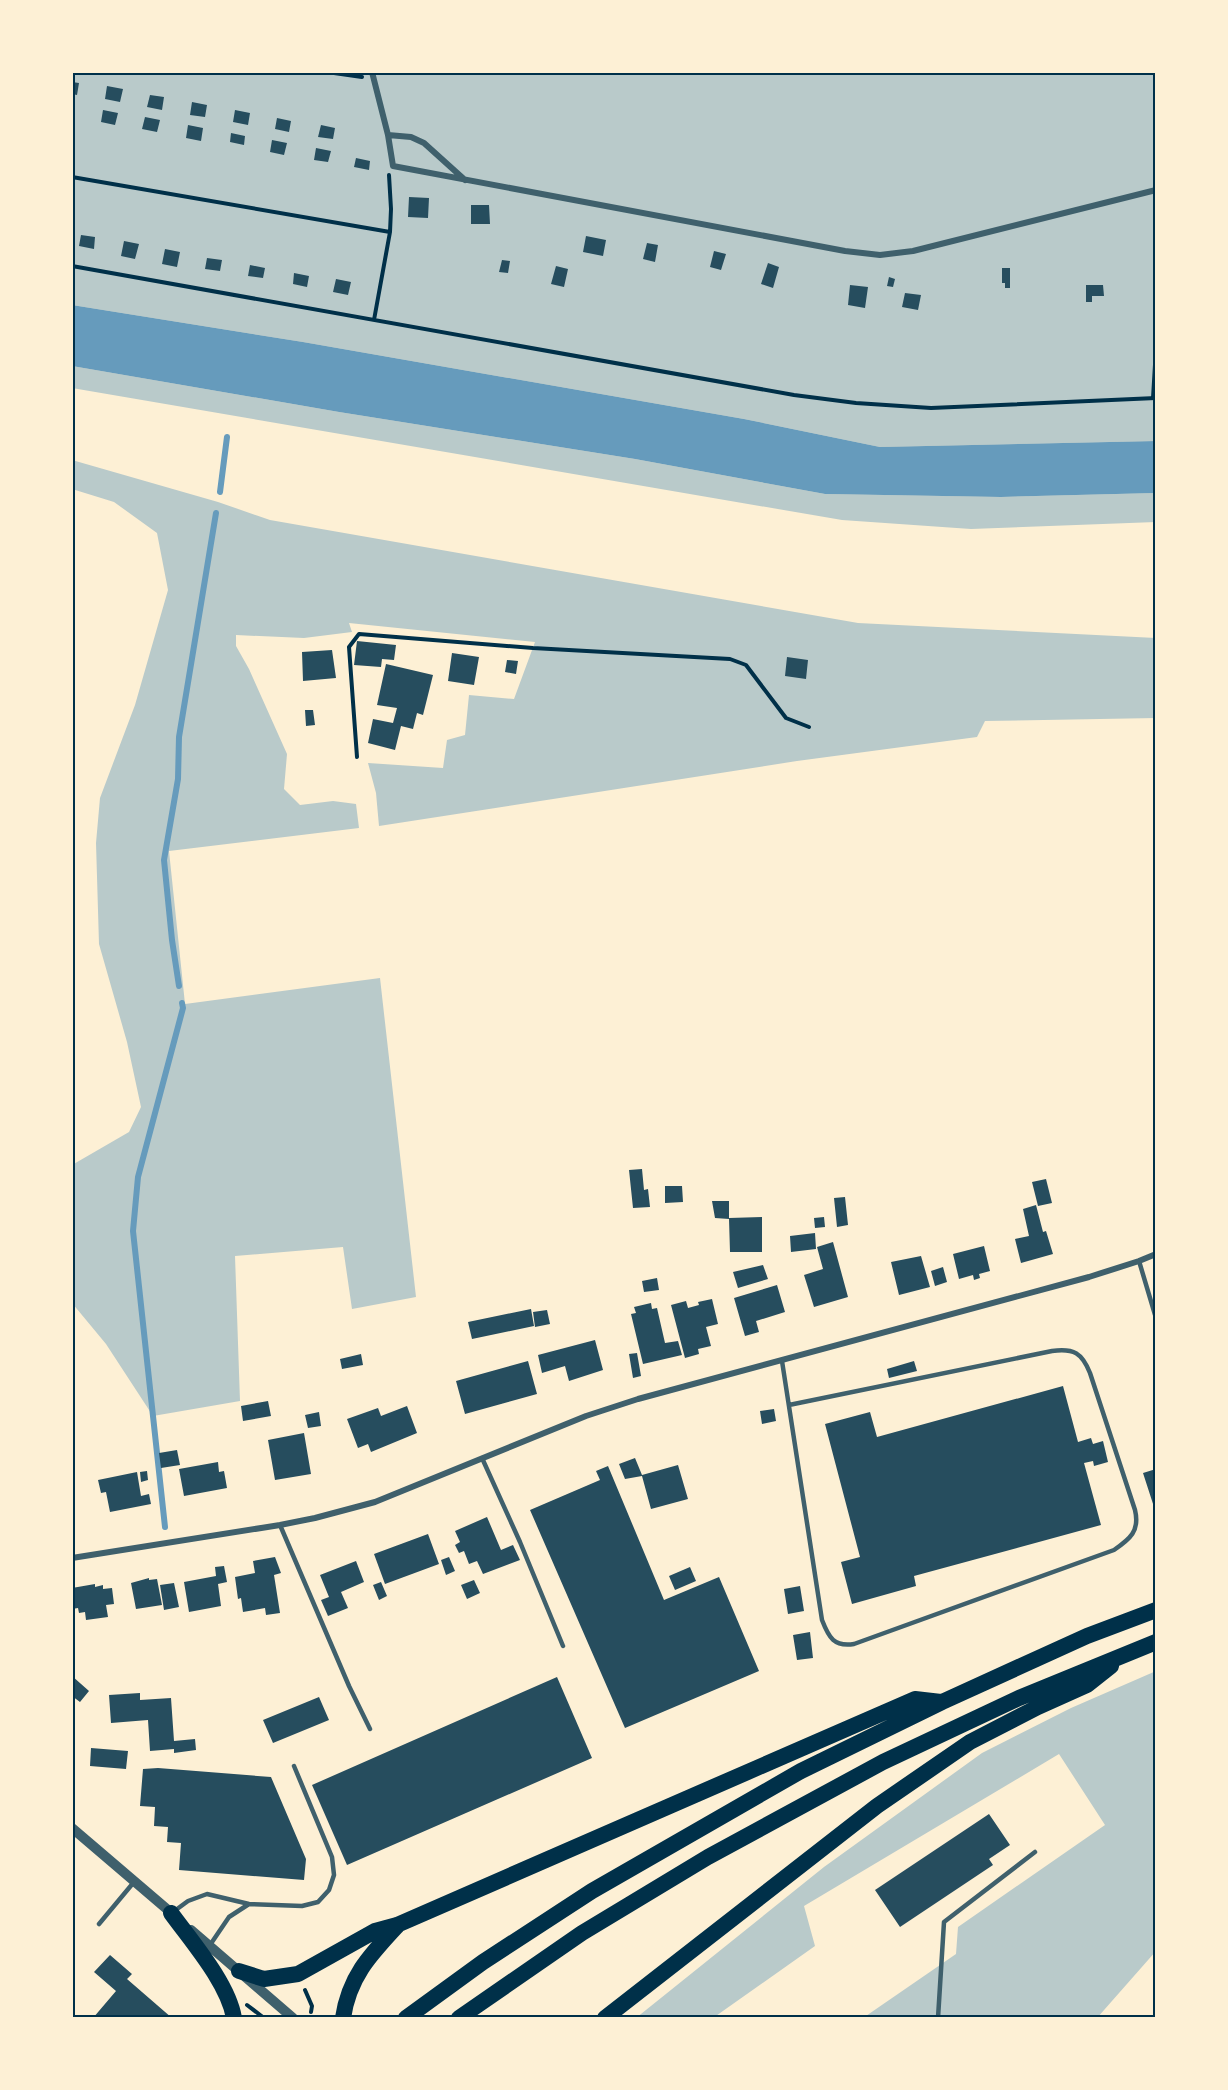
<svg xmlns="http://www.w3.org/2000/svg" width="1228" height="2090" viewBox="0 0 1228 2090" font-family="Montserrat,sans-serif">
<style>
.green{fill:#b9caca}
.water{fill:#669bbc}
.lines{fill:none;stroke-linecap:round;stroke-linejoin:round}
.stream{stroke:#669bbc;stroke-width:6}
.building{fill:#264d5e}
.path{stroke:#003049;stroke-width:4}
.service{stroke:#3f606c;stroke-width:4.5}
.minor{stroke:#3f606c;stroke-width:6}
.tertiary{stroke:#3f606c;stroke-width:10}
.trunk{stroke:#003049;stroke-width:16}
.neatline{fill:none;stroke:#003049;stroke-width:2}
</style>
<rect width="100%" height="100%" fill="#fdf0d5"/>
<!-- green -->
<path class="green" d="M72,72H1156V441L880,447L744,419L303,342L72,305Z
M72,366L339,412L635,459L825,494L1001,497L1156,493V522L971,529L842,520L72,388Z
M72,460L218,502L270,520L858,623L1156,638V718L985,721L977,737L797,761L379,826L376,793L368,763L443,768L447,740L465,735L469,695L514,699L535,642L349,623L352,632L304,638L236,635V646L249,669L287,754L284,789L300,805L333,801L356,804L359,828L169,851L185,1004L380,978L416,1297L352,1309L343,1247L235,1256L240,1401L153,1416L106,1344L72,1303V1165L129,1132L141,1107L127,1042L99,944L96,843L100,798L135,705L168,590L157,533L114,502L72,489Z
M1156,1671V1951L1097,2018H863L956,1954L958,1927L1105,1825L1059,1754L804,1906L815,1946L713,2018H636L824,1867L982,1753L1071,1708Z"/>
<!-- water -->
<path class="water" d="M72,305L303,342L744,419L880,447L1156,441V493L1001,497L825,494L635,459L339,412L72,366Z"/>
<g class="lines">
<!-- stream -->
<path class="stream" d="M220,492L227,437
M179,986L172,940L164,860L178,779L179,737L216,513
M165,1527L133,1231L138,1177L183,1008L182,1003"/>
</g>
<!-- building -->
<path class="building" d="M72,82L79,83L77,95L72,94Z
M107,86L123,89L120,102L105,99Z
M150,95L164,97L162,110L147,107Z
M192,102L207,105L205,117L190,115Z
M103,110L118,113L115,125L101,122Z
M235,110L250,113L248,125L233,122Z
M145,117L160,120L157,132L142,129Z
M277,118L291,121L289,132L275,129Z
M188,125L203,128L201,141L186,138Z
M321,125L335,128L333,139L318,137Z
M231,133L245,136L244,145L230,142Z
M272,140L287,143L284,155L270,152Z
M316,148L331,151L328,162L314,160Z
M356,158L370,161L369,170L354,167Z
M409,197L429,198L428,218L408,217Z
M471,205H489L490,224H471Z
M81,235L95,237L94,249L79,246Z
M586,236L606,240L603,256L583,252Z
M124,241L139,244L135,259L121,256Z
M647,243L658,245L655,262L643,259Z
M165,249L180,252L177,267L162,264Z
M714,251L726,254L721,270L710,267Z
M207,258L222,260L220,271L205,269Z
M502,260L510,261L508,273L499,272Z
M768,263L779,267L773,288L761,284Z
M250,265L265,268L263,278L248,276Z
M556,266L568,269L564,287L551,284Z
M1002,268H1010V288H1005V283H1002Z
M294,273L309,276L307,287L293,284Z
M889,277L895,279L893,287L887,286Z
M336,279L351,282L348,295L333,292Z
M850,285L868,287L865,308L848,305Z
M1086,285H1103L1104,296H1092V302H1086Z
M905,293L921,295L918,310L902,307Z
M357,641L396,645L394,660L382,659L381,667L354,665Z
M332,650L336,678L303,681L302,652Z
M452,653L479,657L474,685L448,681Z
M787,657L808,660L806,679L785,676Z
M507,660L518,661L516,674L505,672Z
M386,664L433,675L423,715L417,713L413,729L401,726L395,750L368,743L373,719L393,723L397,708L377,705Z
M305,710H313L315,725L306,726Z
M642,1169L644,1190L648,1189L650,1207L633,1208L629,1170Z
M1046,1179L1052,1203L1038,1206L1032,1182Z
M665,1186H682L683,1202L665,1203Z
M845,1197L848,1225L837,1227L834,1198Z
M712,1201H729V1218L762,1217V1252H730L729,1219L715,1218Z
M1036,1205L1043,1232L1046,1231L1053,1254L1021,1263L1015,1239L1029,1236L1023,1209Z
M824,1217L825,1227L815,1228L814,1218Z
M815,1233L816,1249L791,1252L790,1236Z
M833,1242L848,1297L814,1307L804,1275L823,1269L817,1247Z
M984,1246L990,1271L979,1274L980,1278L974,1280L973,1275L959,1279L953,1254Z
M921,1256L930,1287L899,1295L891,1262Z
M763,1265L768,1279L738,1288L733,1272Z
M943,1267L947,1282L935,1286L931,1271Z
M657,1278L659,1290L644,1292L642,1281Z
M777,1285L785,1312L756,1321L759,1332L745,1336L734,1298Z
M712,1299L718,1324L706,1327L711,1346L698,1349L699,1354L685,1358L671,1305L686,1301L688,1308L699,1305L698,1302Z
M651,1303L652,1309L657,1308L665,1343L678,1341L682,1355L643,1364L631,1314L636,1313L634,1307Z
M531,1309L534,1326L472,1339L468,1322Z
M547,1310L550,1324L535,1327L533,1312Z
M595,1340L603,1370L569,1381L565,1366L542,1373L538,1355Z
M637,1353L641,1376L633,1378L629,1354Z
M361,1354L363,1365L342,1369L340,1359Z
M528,1361L537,1394L465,1414L456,1381Z
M914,1361L917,1371L889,1378L887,1369Z
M1063,1386L1078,1442L1091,1438L1093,1444L1103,1441L1108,1462L1094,1466L1093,1461L1084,1463L1101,1525L914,1576L916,1586L852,1604L841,1562L860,1557L825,1424L870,1412L877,1437Z
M268,1401L271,1416L243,1421L241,1406Z
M407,1406L417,1433L371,1452L368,1444L358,1448L347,1419L378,1408L381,1416Z
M774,1409L776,1421L762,1424L760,1411Z
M319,1412L321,1426L308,1428L305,1415Z
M304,1433L311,1474L275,1480L268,1440Z
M177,1450L180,1465L161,1468L159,1453Z
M635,1458L642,1475L678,1465L688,1499L651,1509L642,1476L625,1479L619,1464Z
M218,1462L219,1472L224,1471L227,1488L184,1496L179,1469Z
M608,1466L664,1600L719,1577L759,1671L625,1728L530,1510L600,1480L596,1471Z
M1156,1469V1506L1154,1507L1143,1473Z
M147,1471L148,1480L141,1482L140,1472Z
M137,1472L141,1496L149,1494L151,1504L110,1512L106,1492L101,1493L98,1480Z
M487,1517L501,1550L513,1545L520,1560L483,1574L477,1561L469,1564L464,1551L459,1553L455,1545L460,1542L455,1531Z
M428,1534L439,1564L385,1584L374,1554Z
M275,1557L281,1573L274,1575L280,1613L266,1615L265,1608L243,1612L241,1598L238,1599L235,1577L255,1573L253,1561Z
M449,1557L455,1571L446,1575L441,1560Z
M356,1561L364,1582L341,1592L348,1608L328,1616L321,1600L329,1597L320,1575Z
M224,1566L227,1582L218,1584L221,1606L189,1612L184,1582L216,1576L215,1567Z
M690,1567L696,1581L675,1590L669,1576Z
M149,1578V1580L157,1579L162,1605L136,1609L131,1583Z
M474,1580L480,1593L467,1599L461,1585Z
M381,1582L387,1596L379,1600L373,1585Z
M174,1583L179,1607L164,1610L160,1585Z
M95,1584V1587L103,1585V1589L112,1588L114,1604L106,1605L108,1617L86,1620L85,1612L79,1613L78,1608L72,1609V1588Z
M800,1586L804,1611L788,1614L784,1589Z
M810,1632L813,1658L797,1660L793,1635Z
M72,1676L89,1691L80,1702L72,1696Z
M557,1677L592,1758L347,1865L312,1785Z
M140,1693V1700L171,1698L174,1741L195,1739L196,1750L174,1753V1749L150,1751L148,1720L111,1723L109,1695Z
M319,1697L329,1720L273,1743L263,1720Z
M91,1748L128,1751L126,1769L90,1766Z
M158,1768L271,1777L306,1859L304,1880L179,1870L181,1843L167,1842L168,1827L154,1826L155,1807L140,1806L143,1769Z
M989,1814L1010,1845L989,1859L993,1865L900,1927L875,1890Z
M110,1955L132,1974L127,1979L172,2018H93L116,1991L94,1972Z"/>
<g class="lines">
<!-- path -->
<path class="path" d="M327,72L362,77
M72,177L390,232
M72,266L794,395L856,403L931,408L1156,398
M374,320L390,232L391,209L389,175
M1153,398L1156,348
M357,757L349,647L359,634L533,648L730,659L746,665L786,718L809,727
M305,1990L312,2006L311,2012
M247,2005L264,2018"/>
<!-- service -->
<path class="service" d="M1139,1261L1156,1318
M782,1361L822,1620C829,1638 834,1647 854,1644L1114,1550C1130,1539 1140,1531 1135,1510L1090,1373C1082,1353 1074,1348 1052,1351L789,1405
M482,1458L520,1542L563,1646
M280,1525L349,1686L370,1729
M173,1912L188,1901L207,1894L249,1904L302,1906L318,1902L329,1890L334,1875L332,1857L294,1766
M99,1924L134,1882
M210,1945L229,1917L249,1904
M938,2018L944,1922L1035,1852"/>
<!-- minor -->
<path class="minor" d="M372,72L388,135L393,166L845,251L880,255L913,251L1156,190
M388,135L411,137L424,143L465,180
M72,1558L280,1525L315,1518L375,1502L586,1416L638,1399L1089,1277L1139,1261L1156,1254"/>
<!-- tertiary -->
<path class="tertiary" d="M72,1828L175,1916
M191,1930L293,2018"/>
<!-- trunk -->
<path class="trunk" d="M171,1913C192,1942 228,1983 234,2018
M239,1971L264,1979L298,1974L375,1931L397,1925L915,1699L941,1702
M343,2018C349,1977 370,1955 397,1926
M406,2018L483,1962L592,1891L801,1771L942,1702L1087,1636L1156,1610
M459,2018L582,1933L708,1857L883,1762L1019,1698L1156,1642
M605,2018L877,1806L970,1742L1038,1707L1087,1685L1111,1666"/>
</g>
<!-- border -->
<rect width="1228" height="2090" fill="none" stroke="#fdf0d5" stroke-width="147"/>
<rect x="74" y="74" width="1080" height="1942" class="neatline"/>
</svg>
